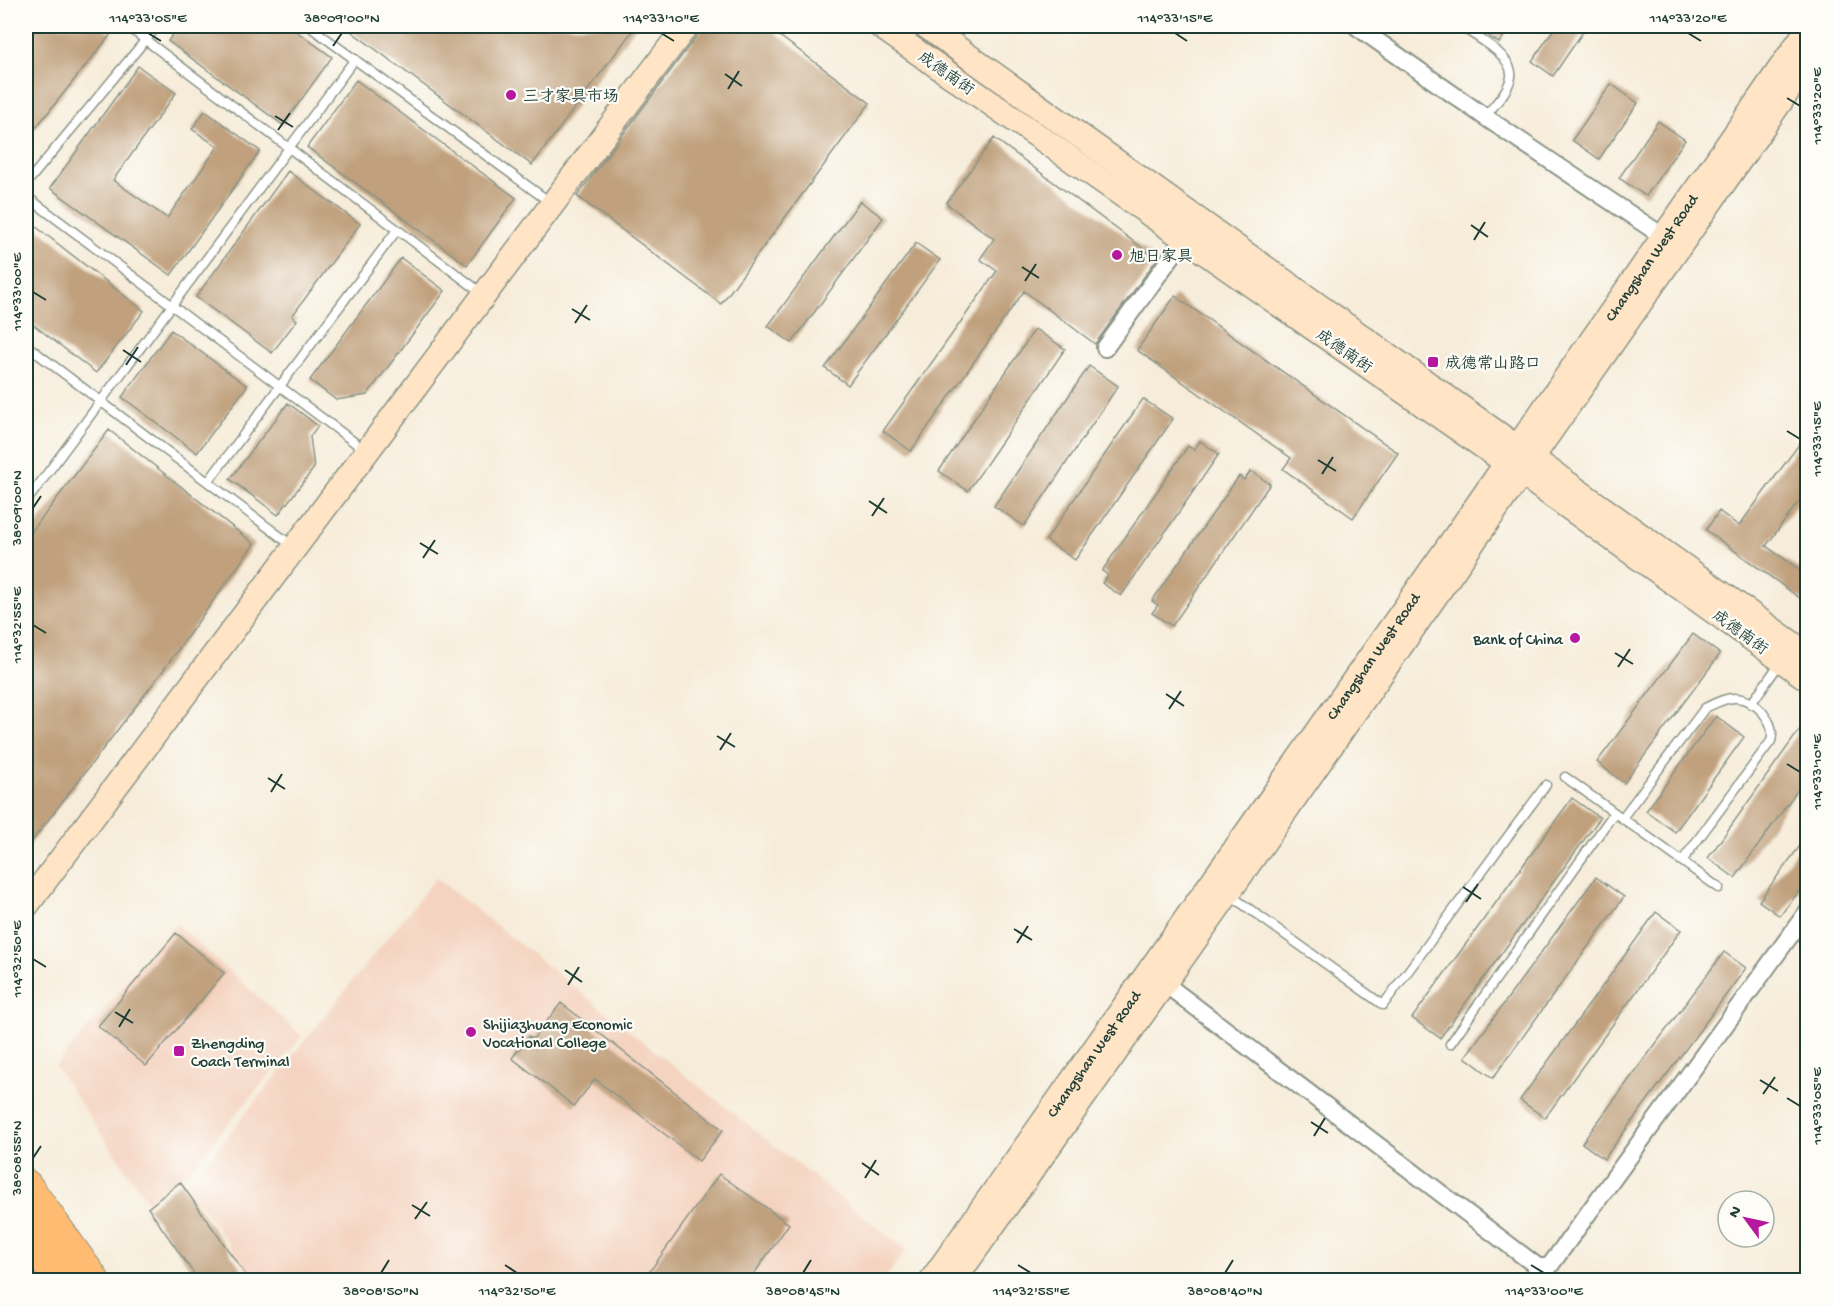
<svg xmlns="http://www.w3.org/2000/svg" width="1833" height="1306" viewBox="0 0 1833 1306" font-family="'Gochi Hand','LXGW WenKai TC',sans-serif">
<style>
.built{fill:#f4d3c0}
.building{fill:#c0a07d}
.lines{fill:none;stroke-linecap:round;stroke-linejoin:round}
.lane-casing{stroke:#8a9486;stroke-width:11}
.street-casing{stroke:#8a9486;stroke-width:20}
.secondary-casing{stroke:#8a9486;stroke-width:27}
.highway-casing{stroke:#8a9486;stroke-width:34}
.lane{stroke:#fff;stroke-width:8}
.street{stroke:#fff;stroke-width:16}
.secondary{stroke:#ffe4c6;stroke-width:24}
.highway{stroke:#ffbb71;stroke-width:32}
.ticks{fill:none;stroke:#1f3d34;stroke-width:2}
.poi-dot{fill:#b5179e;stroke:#fdfcf7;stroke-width:2}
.labels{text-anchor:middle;stroke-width:4.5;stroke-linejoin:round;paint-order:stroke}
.street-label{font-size:16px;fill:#1f3d34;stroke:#fdfcf7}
.poi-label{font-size:16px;fill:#1f3d34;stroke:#fdfcf7;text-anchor:start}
.neatline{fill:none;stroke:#1f3d34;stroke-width:2}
.ticks-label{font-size:15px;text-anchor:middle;fill:#1f3d34}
</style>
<rect width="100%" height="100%" fill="#fdfcf7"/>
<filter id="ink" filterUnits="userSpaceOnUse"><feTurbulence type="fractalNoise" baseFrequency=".0167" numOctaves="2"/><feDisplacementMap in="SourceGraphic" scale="12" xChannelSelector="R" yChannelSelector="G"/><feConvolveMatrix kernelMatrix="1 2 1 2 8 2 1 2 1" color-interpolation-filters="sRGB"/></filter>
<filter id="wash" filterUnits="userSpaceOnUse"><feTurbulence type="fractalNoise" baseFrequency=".008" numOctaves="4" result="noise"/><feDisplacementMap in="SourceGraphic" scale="24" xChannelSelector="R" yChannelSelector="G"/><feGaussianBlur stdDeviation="1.35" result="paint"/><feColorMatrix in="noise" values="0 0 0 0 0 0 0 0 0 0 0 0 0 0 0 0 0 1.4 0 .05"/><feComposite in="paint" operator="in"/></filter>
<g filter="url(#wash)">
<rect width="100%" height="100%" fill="#f6ecd9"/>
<!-- built -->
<path class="built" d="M436,878L906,1250L884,1280H254L187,1186Z
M176,924L302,1036L191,1168L147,1201L55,1066Z"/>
<g id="blocks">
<!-- building -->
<path class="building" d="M26,26H101L111,34L26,140Z
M179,26H289L332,57L283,125L168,41Z
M344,26H636L532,165Z
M704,26H766L870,103L721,304L577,196Z
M1474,26H1511L1499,43Z
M1556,26H1587L1553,76L1532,61Z
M138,66L176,93L113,180L167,218L218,147L192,129L205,111L260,151L171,275L50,188Z
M356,80L516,198L467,265L307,147Z
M1611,84L1638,103L1599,159L1572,140Z
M1658,121L1685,140L1646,196L1619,178Z
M994,138L1157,259L1095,344L1024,291L911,451L883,431L997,271L980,259L994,239L946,203Z
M288,171L360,224L292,316L297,320L272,353L196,297Z
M860,201L883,218L792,343L768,326Z
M26,219L144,311L96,373L26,319Z
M916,243L940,260L848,385L825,368Z
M401,258L445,291L367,395L336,400L310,380Z
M1175,296L1398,453L1353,518L1283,469L1291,458L1137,350Z
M1035,329L1065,349L968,491L939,471Z
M171,330L247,386L197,453L122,397Z
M1089,366L1118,386L1024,526L994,506Z
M1143,399L1173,419L1075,560L1046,540Z
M288,403L318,426L310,436L314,468L278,515L230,479Z
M109,430L254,544L162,672L26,849V539Z
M1808,432V489L1766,546L1808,576V604L1706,530L1719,511L1739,526Z
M1200,441L1219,454L1121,596L1102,583L1108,575L1102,571L1188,446L1194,450Z
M1251,471L1270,484L1172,626L1152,613L1158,605L1152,601L1239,476L1244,480Z
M1693,634L1720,654L1624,783L1597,762Z
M1716,716L1744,737L1675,832L1646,811Z
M1808,718V775L1735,878L1708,858Z
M1572,798L1600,818L1440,1038L1412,1018Z
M1808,835V879L1780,916L1759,901Z
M1596,877L1624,897L1493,1078L1465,1057Z
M1656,912L1681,930L1545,1118L1520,1100Z
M176,933L224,973L146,1066L98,1026Z
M1724,952L1746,968L1604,1159L1582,1143Z
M561,1003L723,1130L699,1161L595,1079L574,1106L512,1058L529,1036L533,1039Z
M719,1174L789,1224L749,1281H643Z
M180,1182L250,1281H199L148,1208Z"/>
</g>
</g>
<g filter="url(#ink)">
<use href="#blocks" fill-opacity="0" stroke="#8a9486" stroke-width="1.5"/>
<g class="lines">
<defs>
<path id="lane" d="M127,26L483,294
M309,26L551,203
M1460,26C1475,36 1514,56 1511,77C1508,92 1494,105 1485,117
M26,184L157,26
M26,196L366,451
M26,345L294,547
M208,482L397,230
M26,502L355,59
M1751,704L1780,663
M1565,777L1719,888
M1622,818L1705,708C1714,704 1726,697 1736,698C1755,699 1777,722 1771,741L1682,861
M1230,895L1383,1005L1546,785
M1450,1044L1614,813"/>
<path id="street" d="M1356,26L1485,117L1664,237
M1105,348L1185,238
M1164,983L1538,1267H1549L1808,911"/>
<g id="secondary">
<path d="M880,26L1507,463L1808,679"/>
<path d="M926,26L1808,655"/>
<path d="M26,906L686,26"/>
<path id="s1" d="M932,1280C1226,865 1519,448 1808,29"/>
<path d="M954,1280L1233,886L1808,62"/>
</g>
<path id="highway" d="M26,1186L93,1280
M26,1232L60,1280"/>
</defs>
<!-- lane casing -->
<use href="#lane" class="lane-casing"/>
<!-- street casing -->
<use href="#street" class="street-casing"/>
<!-- secondary casing -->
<use href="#secondary" class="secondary-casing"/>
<!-- highway casing -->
<use href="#highway" class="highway-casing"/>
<!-- lane -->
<use href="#lane" class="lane"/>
<!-- street -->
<use href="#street" class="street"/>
<!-- secondary -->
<use href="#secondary" class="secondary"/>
<!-- highway -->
<use href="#highway" class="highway"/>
</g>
</g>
<!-- ticks -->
<path class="ticks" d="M148,33L161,41M661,33L674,41M1175,33L1187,41M1688,33L1701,41M333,46L342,33M725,74L742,86M728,89L739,71M1787,98L1800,106M275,116L293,127M278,130L290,113M1471,225L1488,237M1474,240L1485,222M1022,267L1039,278M1025,281L1036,264M33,292L46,300M572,309L590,320M575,323L587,305M123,350L141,362M126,365L138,347M1787,431L1800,439M1318,460L1336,471M1322,474L1333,457M869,501L887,513M33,508L41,496M872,516L884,498M420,543L438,554M423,558L435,540M33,625L46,633M1615,653L1633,664M1618,667L1630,649M1166,694L1184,706M1169,709L1181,691M717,736L735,747M720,750L731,733M1787,764L1800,772M268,778L285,789M271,792L282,774M1463,887L1481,899M1466,902L1478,884M1014,929L1032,940M1017,943L1028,926M33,959L46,967M565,970L582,982M568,985L579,967M115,1012L133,1023M119,1027L130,1009M1760,1080L1778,1091M1763,1094L1775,1077M1787,1098L1800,1106M1311,1122L1328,1133M1314,1136L1325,1118M33,1158L41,1146M862,1163L879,1175M865,1178L876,1160M412,1205L430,1216M415,1219L427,1202M505,1265L517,1273M1018,1265L1031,1273M1531,1265L1544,1273M381,1273L389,1260M803,1273L811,1260M1225,1273L1233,1260"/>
<!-- markers -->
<g class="poi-dot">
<circle cx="511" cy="95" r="6"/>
<circle cx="1117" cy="255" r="6"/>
<rect x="1427" y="356" width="12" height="12" rx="3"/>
<circle cx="1575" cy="638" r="6"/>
<circle cx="471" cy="1032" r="6"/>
<rect x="173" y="1045" width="12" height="12" rx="3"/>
</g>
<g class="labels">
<!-- street labels -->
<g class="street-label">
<text transform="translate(947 72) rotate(35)" y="6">成德南街</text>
<text dy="6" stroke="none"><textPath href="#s1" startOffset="1250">Changshan West Road</textPath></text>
<text transform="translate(1345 350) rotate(35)" y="6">成德南街</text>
<text transform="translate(1741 631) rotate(36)" y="6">成德南街</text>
<text dy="6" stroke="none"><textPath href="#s1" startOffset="764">Changshan West Road</textPath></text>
<text dy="6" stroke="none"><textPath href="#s1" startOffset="278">Changshan West Road</textPath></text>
</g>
<!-- poi labels -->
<g class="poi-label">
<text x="523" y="101">三才家具市场</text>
<text x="1129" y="261">旭日家具</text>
<text x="1445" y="368">成德常山路口</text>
<text x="1563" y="644" text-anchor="end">Bank of China</text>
<text x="483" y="1029">Shijiazhuang Economic<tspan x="483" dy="18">Vocational College</tspan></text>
<text x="191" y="1048">Zhengding<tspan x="191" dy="18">Coach Terminal</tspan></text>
</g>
</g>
<!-- margin -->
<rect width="1833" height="1306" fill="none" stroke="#fdfcf7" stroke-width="66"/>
<!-- north arrow -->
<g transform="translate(1746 1219) rotate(303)"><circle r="28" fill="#fdfcf7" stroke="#a4b0a9" stroke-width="1.5"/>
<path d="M0-4.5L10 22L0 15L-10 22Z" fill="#b5179e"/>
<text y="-9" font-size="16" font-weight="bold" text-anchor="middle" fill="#1f3d34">N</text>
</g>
<rect x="33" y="33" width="1767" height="1240" class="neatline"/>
<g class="ticks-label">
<text x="148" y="22">114°33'05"E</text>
<text x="342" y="22">38°09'00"N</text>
<text x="661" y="22">114°33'10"E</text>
<text x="1175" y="22">114°33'15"E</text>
<text x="1688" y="22">114°33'20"E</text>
<text transform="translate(1816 106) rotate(-90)" y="5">114°33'20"E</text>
<text transform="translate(16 292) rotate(-90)" y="5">114°33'00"E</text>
<text transform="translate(1816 439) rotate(-90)" y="5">114°33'15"E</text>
<text transform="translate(16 508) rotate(-90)" y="5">38°09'00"N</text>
<text transform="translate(16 625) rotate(-90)" y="5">114°32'55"E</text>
<text transform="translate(1816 772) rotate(-90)" y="5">114°33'10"E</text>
<text transform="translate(16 959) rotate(-90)" y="5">114°32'50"E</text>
<text transform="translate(1816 1106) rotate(-90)" y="5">114°33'05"E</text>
<text transform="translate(16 1158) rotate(-90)" y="5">38°08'55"N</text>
<text x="381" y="1295">38°08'50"N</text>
<text x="517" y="1295">114°32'50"E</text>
<text x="803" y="1295">38°08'45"N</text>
<text x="1031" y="1295">114°32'55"E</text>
<text x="1225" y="1295">38°08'40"N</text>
<text x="1544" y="1295">114°33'00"E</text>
</g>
</svg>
